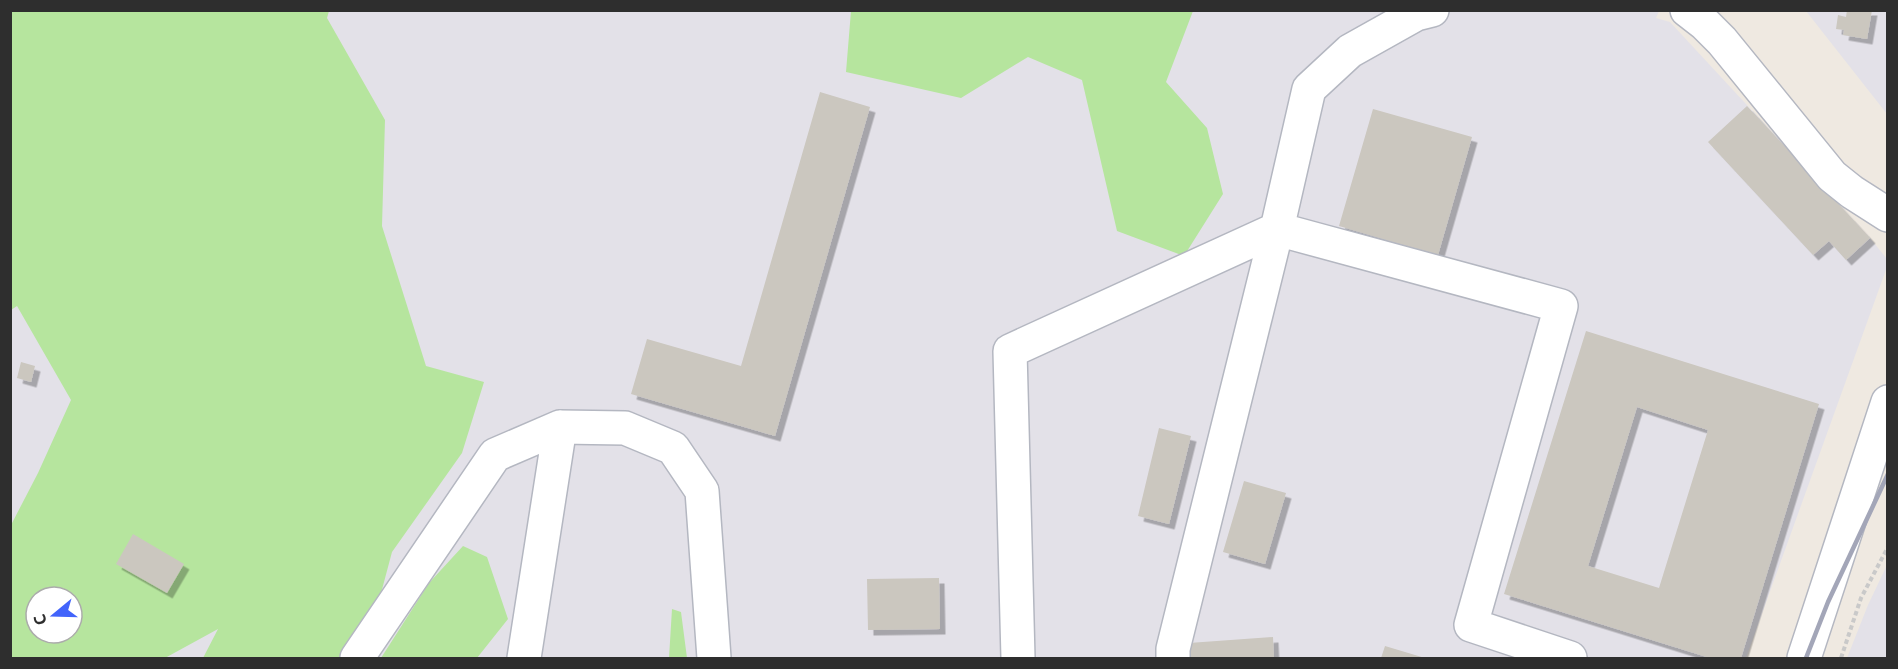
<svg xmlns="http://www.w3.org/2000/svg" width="1898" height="669" viewBox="0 0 1898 669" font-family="'Noto Sans',sans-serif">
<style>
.industrial{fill:#e3e1e8;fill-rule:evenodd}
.green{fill:#b6e59e;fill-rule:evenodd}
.building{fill:#cbc7bf;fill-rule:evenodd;filter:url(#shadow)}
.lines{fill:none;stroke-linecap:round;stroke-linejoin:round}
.minor-casing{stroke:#b4b7c1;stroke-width:36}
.path{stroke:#c9c9c9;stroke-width:4;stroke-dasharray:4.5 3;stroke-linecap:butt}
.minor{stroke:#fff;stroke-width:33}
.rail{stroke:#a3a6b8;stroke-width:4.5}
</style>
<defs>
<filter id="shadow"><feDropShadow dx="5.5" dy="5.5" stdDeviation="0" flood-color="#0004"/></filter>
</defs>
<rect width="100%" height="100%" fill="#efe9e1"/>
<!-- industrial -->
<path class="industrial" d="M10,11H1659L1656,18L1670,22L1870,238L1887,259V267L1746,658H11ZM36,597H72V633H36Z
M1806,11H1887V114Z
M1887,565V658H1847L1868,605Z"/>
<!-- green -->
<path class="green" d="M11,11H329L327,18L385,120L382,226L426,366L484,382L462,453L392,552L372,627L343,658H203L218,629L165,658H11V525L38,473L71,400L17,306L11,310ZM36,597H72V633H36Z
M851,11H1193L1166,82L1207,128L1223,194L1184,256L1117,231L1082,80L1028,57L961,98L846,72Z
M463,546L487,557L508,619L477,658H381L429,583Z
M672,609L681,612L687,658H669Z"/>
<!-- building -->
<path class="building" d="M1847,10H1872L1867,39L1843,35L1844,30L1836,29L1838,15L1846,17Z
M820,92L870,107L775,436L631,394L647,339L741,366Z
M1747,106L1870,238L1846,260L1829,241L1813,255L1708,142Z
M1373,109L1472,137L1438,255L1339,226Z
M1586,331L1819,404L1741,658H1710L1504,594ZM1637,407L1708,430L1659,588L1588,566Z
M21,362L35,366L31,382L17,378Z
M1159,428L1191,436L1169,524L1138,516Z
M1244,481L1286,493L1265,564L1223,552Z
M133,534L184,564L167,593L116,564Z
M939,578L940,629L868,630L867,579Z
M1273,637L1274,658H1190L1189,643Z
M1385,646L1425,658H1381Z"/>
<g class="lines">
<defs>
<path id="minor" d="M1687,10L1705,24L1722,41L1832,176L1852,192L1888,215
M357,658L495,455L560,427L625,428L673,448L702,491L714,658
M524,658L560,427
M1018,658L1010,351L1277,229L1309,89L1350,51L1416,14L1432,10
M1173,658V649L1277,229L1561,306L1471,625L1570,658
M1804,658L1888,402"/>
</defs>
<!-- minor casing -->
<use href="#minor" class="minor-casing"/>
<!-- path -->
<path class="path" d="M1841,658L1861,598L1888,547"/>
<!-- minor -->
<use href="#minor" class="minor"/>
<!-- rail -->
<path class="rail" d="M1806,658L1828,602L1888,474"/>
</g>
<!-- border -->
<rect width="1898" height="669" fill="none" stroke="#2e2e2e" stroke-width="24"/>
<!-- north arrow -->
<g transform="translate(54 615) rotate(251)"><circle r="28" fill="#ffffff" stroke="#ababab" stroke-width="1.5"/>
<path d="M0-4.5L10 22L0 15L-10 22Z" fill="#4264fb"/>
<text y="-9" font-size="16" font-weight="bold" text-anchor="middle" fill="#2e2e2e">С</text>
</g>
</svg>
